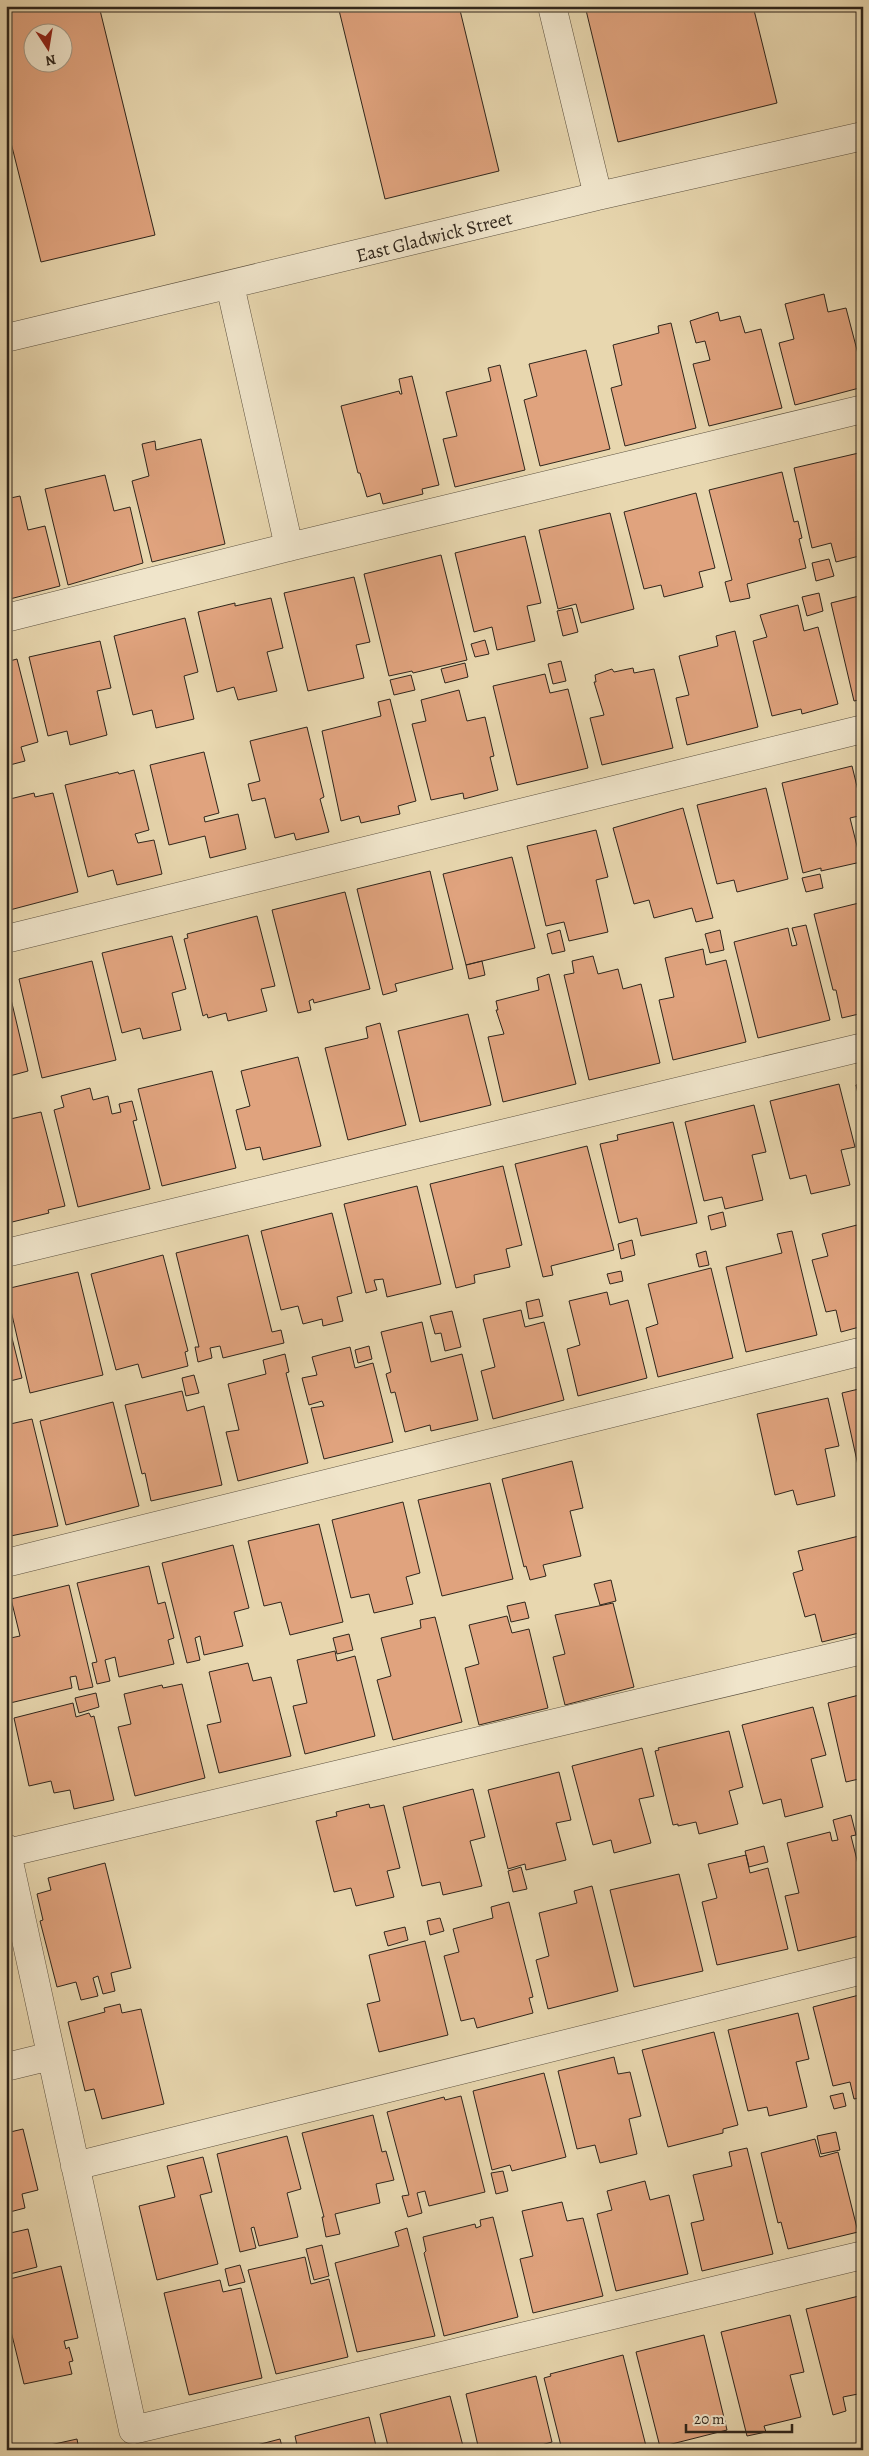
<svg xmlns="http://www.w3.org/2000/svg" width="869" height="2456" viewBox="0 0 869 2456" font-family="Alegreya,serif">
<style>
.building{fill:#e0a37e;stroke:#2f251b;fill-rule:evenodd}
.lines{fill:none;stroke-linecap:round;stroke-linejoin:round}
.minor-casing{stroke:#5d5240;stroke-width:29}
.minor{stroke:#f0e5cb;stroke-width:28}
.labels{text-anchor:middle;stroke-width:4;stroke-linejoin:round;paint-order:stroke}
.street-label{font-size:19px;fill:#2f251b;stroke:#f0e5cb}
</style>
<rect width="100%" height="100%" fill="#e8d7af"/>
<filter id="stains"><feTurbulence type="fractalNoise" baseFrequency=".004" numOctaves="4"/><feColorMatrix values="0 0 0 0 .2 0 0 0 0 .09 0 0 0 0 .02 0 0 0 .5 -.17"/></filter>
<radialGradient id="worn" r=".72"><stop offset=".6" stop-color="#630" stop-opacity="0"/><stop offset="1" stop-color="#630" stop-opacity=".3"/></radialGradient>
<!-- building -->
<path class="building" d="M6,6H99L155,235L41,262L6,123ZM32,32H62V62H32Z
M338,6H459L499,171L385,199Z
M585,6H753L777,103L618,142Z
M824,294L828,312L846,308L863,373V387L795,405L779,343L794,339L785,304Z
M718,312L720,321L740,316L745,333L761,329L782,408L709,426L693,364L710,360L705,341L696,343L690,321Z
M671,323L696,428L625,446L611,388L622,385L613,345L659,333L658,326Z
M586,350L610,449L540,466L524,400L537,396L529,364Z
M500,365L525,470L455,487L443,439L457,436L446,392L491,381L488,368Z
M412,376L439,485L422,489L423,494L383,504L380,493L367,497L360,473H358L341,406L399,391L400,394H402L399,379Z
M201,439L225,544L152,562L132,481L149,476L142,444L155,441L156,450Z
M863,452V555L836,562L831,543L812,548L794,468Z
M782,472L794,522L798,521L802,538L799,539L806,568L747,584L750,598L730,602L725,582L732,580L709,490Z
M105,475L114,511L130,507L143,563L68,585L45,489Z
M696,493L715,568L699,572L703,587L664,597L661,585L644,589L624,512Z
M20,496L28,530L45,526L60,586L6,600V499Z
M610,513L634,609L581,623L576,604L558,609L539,530Z
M525,536L541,603L527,606L535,641L497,650L492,627L474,632L455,553Z
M441,555L467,660L413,673L412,671L389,676L364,574Z
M829,559L834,576L816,581L812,563Z
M354,577L370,642L356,645L364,678L308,691L284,593Z
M819,593L823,611L807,616L802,597Z
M863,595V699L854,701L831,603Z
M271,598L283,648L267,652L277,691L238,700L234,687L217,692L198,612L235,603V606Z
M798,605L804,631L818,627L838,704L802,714L801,709L772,716L753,641L767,637L760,615Z
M572,608L578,632L563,636L557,611Z
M185,618L198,672L184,676L194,719L156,728L152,710L133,715L114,636Z
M735,631L758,727L687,745L676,698L689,695L679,656L718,646L716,636Z
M485,640L489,654L475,657L471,644Z
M100,641L111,688L97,691L107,735L70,745L67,731L48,736L29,657Z
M17,659L38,742L21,747L25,761L6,766V662Z
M561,661L566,681L553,684L548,664Z
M465,663L468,677L445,683L441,669Z
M633,668L634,673L654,669L673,748L602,765L590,718L604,715L594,682H596L595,675L612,669L614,672Z
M545,674L550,693L568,689L588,768L517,785L493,686Z
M411,675L415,690L394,695L390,680Z
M459,690L467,721L485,717L494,756L490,757L498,790L464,799L463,793L431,800L412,724L426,721L421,700Z
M390,699L416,801L398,806L400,814L361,823L359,816L341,821L322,731L381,716L378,702Z
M307,727L324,797L320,799L329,832L296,840L294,833L275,838L265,798L252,801L248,784L260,781L250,741Z
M204,752L219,813L204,817L205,822L238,814L246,849L210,858L205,836L169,845L150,765Z
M852,766L863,811V815L850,818L861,862L821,871V868L803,873L782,783Z
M134,770L149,830L135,834L138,843L154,840L162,874L117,885L113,870L88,877L65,785L118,772L119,774Z
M766,788L788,879L737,892L734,880L717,884L697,805Z
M34,793L35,797L53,793L78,892L6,911V800Z
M683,808L713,918L696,922L692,908L654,918L649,900L634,904L613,828Z
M596,830L608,877L596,880L608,932L569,941L564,922L546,926L527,846Z
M512,857L535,948L466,965L443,874Z
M430,871L453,969L395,984L397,991L383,995L357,889Z
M820,874L823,888L806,892L802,878Z
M345,892L370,989L314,1003L313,999L309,1001L311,1010L298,1013L272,910Z
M863,902V1013L842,1018L836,990H833L814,914Z
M257,916L275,986L261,989L267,1011L228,1021L226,1013L208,1018L207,1014L203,1016L184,939L188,938L187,934Z
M806,925L830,1020L758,1038L734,942L788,928L792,946L797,945L792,928Z
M560,930L565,951L552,954L547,934Z
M720,930L724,950L710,953L705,934Z
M172,936L186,989L172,993L181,1030L143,1039L140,1028L122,1033L102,953Z
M703,949L706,965L726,960L746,1042L673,1060L659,1000L674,997L665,958Z
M593,956L598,974L618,969L623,989L641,984L660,1063L589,1080L564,975L574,973L572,961Z
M92,961L116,1060L42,1078L19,979Z
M482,961L485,975L469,979L466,965Z
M549,974L576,1084L503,1102L488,1037L504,1034L496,1010H498L496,1001L539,990L537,978Z
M6,978L28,1071L6,1077Z
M468,1014L491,1105L420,1122L398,1031Z
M380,1023L406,1125L348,1140L325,1048L368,1038L366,1027Z
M298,1057L321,1146L263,1160L260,1147L246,1150L236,1110L250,1106L241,1071Z
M212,1071L236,1168L162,1186L138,1089Z
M863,1083V1116L856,1085Z
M839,1084L855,1147L841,1150L850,1185L811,1194L806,1175L790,1179L770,1101Z
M90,1088L93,1100L108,1096L112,1114L121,1112L119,1104L132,1101L137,1120L133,1121L150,1189L78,1207L54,1110L64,1107L61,1096Z
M754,1105L766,1152L752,1155L763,1200L725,1209L722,1197L704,1201L685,1122Z
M41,1112L65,1206L48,1210L49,1213L8,1223L6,1120Z
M673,1122L697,1223L641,1236L637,1218L619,1223L600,1144L618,1140L617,1135Z
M587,1146L614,1250L551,1266L553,1275L543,1277L515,1164Z
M503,1166L522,1245L506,1249L510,1267L474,1275L475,1283L456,1288L430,1184Z
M417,1186L441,1284L387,1297L383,1279L374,1280L377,1290L366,1293L344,1204Z
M723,1212L726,1226L711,1230L708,1216Z
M332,1213L352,1293L337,1297L343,1321L323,1326L322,1319L303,1324L298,1306L281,1310L261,1231Z
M861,1224L863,1232V1326L841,1332L836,1310L826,1312L812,1260L828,1256L822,1234Z
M792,1231L817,1335L746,1352L726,1267L782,1253L777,1234Z
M248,1235L272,1332L281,1330L284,1343L223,1358L220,1346L210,1348L212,1358L198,1362L195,1347H199L176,1253Z
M632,1240L635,1255L621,1259L618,1244Z
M706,1251L709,1265L699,1267L696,1254Z
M163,1255L188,1351L185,1352L188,1366L142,1378L138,1364L116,1370L91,1274Z
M711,1268L733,1358L658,1377L646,1328L658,1324L648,1284Z
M621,1271L623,1281L610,1284L607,1274Z
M78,1272L103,1375L30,1393L6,1289Z
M607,1292L610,1305L628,1300L647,1378L578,1396L567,1349L580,1345L569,1301Z
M539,1299L543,1316L529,1319L526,1302Z
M521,1310L525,1327L544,1322L564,1400L493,1419L481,1371L495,1367L483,1319Z
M452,1311L461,1347L445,1351L441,1333L435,1334L430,1316Z
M6,1314L22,1378L6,1382Z
M422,1322L431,1362L462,1354L478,1420L431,1431L430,1425L405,1432L395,1392L391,1393L386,1374L391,1372L381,1332Z
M369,1346L372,1359L358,1363L355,1350Z
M350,1347L355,1368L373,1363L393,1442L324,1459L311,1408L324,1406L322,1401L309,1405L302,1378L317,1375L312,1357Z
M285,1354L289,1372L286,1373L308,1463L238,1481L226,1432L239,1430L228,1384L266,1374L263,1360Z
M194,1375L199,1393L186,1396L182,1378Z
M863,1388V1469L859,1470L842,1393Z
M182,1391L187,1411L204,1406L222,1485L151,1501L145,1473L142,1474L125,1405Z
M828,1398L839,1446L825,1449L835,1496L797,1505L793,1490L775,1495L757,1414Z
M113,1402L139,1506L66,1525L40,1421Z
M32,1419L58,1526L6,1537V1425Z
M572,1461L583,1508L570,1511L581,1556L543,1565L546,1576L530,1580L526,1566L524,1567L502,1479Z
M490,1483L513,1579L442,1596L418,1500Z
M403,1502L420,1573L406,1577L413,1604L374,1613L369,1594L351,1598L332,1520Z
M319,1524L343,1622L290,1635L281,1602L264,1606L248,1541Z
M863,1535V1632L822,1642L815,1614L805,1617L793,1573L803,1570L798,1551Z
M233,1545L249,1608L234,1612L243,1646L204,1655L200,1636L195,1638L200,1660L187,1663L162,1563Z
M149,1566L158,1604L165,1602L174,1638L168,1640L174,1664L119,1677L115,1657L105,1660L110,1681L97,1684L92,1663L97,1662L77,1583Z
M611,1580L616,1601L600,1605L594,1584Z
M69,1585L93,1687L79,1690L76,1676L70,1677L72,1688L6,1704V1639L20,1636L11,1599Z
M525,1602L529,1618L511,1622L507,1606Z
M613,1603L634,1687L565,1705L553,1657L565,1654L555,1615Z
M507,1616L512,1633L529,1629L548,1708L479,1725L465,1668L479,1664L469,1625Z
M435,1617L462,1722L393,1740L377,1680L391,1676L381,1638L421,1628L420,1620Z
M349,1634L353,1650L337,1654L333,1638Z
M335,1651L337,1661L355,1656L375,1736L305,1754L293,1706L307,1703L297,1660Z
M248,1663L253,1681L271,1677L291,1756L219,1773L207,1725L221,1722L209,1672Z
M182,1684L205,1778L135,1796L118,1727L131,1724L124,1694L162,1685L163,1688Z
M96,1693L99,1707L79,1713L75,1698Z
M863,1694V1778L846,1782L828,1703Z
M73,1703L76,1717L89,1713L91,1717L94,1716L114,1800L74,1809L70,1790L54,1793L51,1781L29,1786L14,1718Z
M813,1707L826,1755L811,1759L823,1807L785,1817L781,1799L763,1804L742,1725Z
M729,1731L743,1787L729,1791L738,1824L699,1834L696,1822L678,1826V1824L673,1825L655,1751L659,1750L658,1748Z
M642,1748L654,1796L639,1799L651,1843L614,1853L611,1840L593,1845L572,1766Z
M559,1772L571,1820L556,1823L566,1860L526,1870L525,1864L508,1869L488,1790Z
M473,1789L485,1837L470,1841L482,1886L443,1895L440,1882L422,1886L403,1807Z
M369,1804L370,1808L384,1805L400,1868L387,1871L394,1897L356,1906L351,1888L334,1892L316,1821L337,1816L336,1812Z
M851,1815L856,1835L851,1836L863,1884V1935L798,1951L785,1896L799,1893L787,1843L830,1832L832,1841L838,1840L833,1820Z
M764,1846L768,1862L749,1867L745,1851Z
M746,1855L750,1873L768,1868L788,1949L717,1965L702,1902L717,1898L708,1864Z
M105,1863L131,1968L111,1973L115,1991L103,1994L98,1976L93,1978L98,1996L81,2000L76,1982L57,1987L40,1921L43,1920L37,1894L51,1890L48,1878Z
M521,1867L527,1889L513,1892L508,1871Z
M679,1874L703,1971L634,1987L610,1890Z
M592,1886L618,1991L548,2009L536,1960L549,1956L539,1913L577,1903L574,1891Z
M509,1902L533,1997L529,1998L533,2013L477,2028L474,2018L461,2021L444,1956L459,1952L453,1929L493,1918L491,1907Z
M440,1918L444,1931L430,1935L427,1921Z
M405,1927L408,1940L388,1946L384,1932Z
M425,1941L448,2035L379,2052L367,2004L380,2001L369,1955Z
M863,1994V2097L854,2099L850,2082L833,2086L813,2007Z
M120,2004L122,2013L141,2009L164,2104L102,2119L94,2089L85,2091L68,2022L105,2012L104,2008Z
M798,2013L809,2059L796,2062L807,2107L769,2116L767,2107L748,2111L728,2030Z
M714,2032L738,2125L723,2129V2133L668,2147L642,2050Z
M614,2057L618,2074L630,2072L641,2116L629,2119L637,2154L600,2163L595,2145L577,2149L558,2071Z
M544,2073L566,2157L512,2171L510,2165L492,2170L473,2091Z
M843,2093L846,2106L834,2109L830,2096Z
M461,2096L485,2192L429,2206L425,2191L417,2193L422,2213L408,2217L402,2196L409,2195L387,2112L444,2097L445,2100Z
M373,2115L382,2152L386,2151L394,2180L376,2184L380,2203L335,2214L340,2234L326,2237L322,2217H324L302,2133Z
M23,2129L38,2190L22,2194L25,2208L6,2213V2133Z
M836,2132L840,2150L821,2154L817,2136Z
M287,2136L301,2189L287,2193L298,2237L259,2246L254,2227L251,2228L256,2248L240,2252L217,2154Z
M815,2139L820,2157L838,2152L858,2232L788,2249L781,2222L778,2223L761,2153Z
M747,2148L773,2254L702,2271L691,2223L704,2220L693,2175L732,2166L729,2152Z
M203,2157L212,2192L200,2195L218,2264L157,2280L139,2206L175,2197L167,2166Z
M503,2171L508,2191L496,2194L491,2173Z
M645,2181L650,2200L669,2195L688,2274L616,2291L597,2214L612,2210L607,2191Z
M562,2202L567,2221L583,2218L603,2296L533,2313L520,2259L533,2256L522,2211Z
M493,2217L518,2317L444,2336L424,2253L426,2251L423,2237L475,2224L476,2228L481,2226L480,2220Z
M407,2228L435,2336L357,2352L335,2263L399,2246L395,2232Z
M28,2229L37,2267L6,2275V2234Z
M322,2245L329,2276L314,2280L306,2249Z
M305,2257L311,2284L329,2279L348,2357L276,2374L248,2270Z
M240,2265L245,2282L229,2286L225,2269Z
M61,2266L78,2338L64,2341L66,2349L69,2347L73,2361L69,2362L72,2374L24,2384L6,2311V2280Z
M220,2280L223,2292L241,2288L262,2378L189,2395L164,2293Z
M863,2295V2393L843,2397L846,2411L833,2415L806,2309Z
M790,2315L804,2372L790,2375L801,2417L764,2426L766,2432L747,2436L721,2332Z
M704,2335L727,2430L660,2447L636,2352Z
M623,2355L647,2450H562L544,2378L551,2376L550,2374Z
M536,2376L552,2442L538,2446L539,2450H479L466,2394Z
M450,2396L464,2450H389L380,2414Z
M369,2417L377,2450H298L295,2436Z
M77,2439L79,2450H42L41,2447Z
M280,2439L283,2450H238Z"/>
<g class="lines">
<defs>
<path id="minor" d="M552,6L598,196
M230,285L289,547
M6,338L598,196L863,136
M6,618L289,547L863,409
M6,939L863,729
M6,1253L863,1047
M6,1563L863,1351
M6,1848L133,2430L863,2255
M7,1853L863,1650
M6,2067L51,2056
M75,2166L863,1970"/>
</defs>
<!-- minor casing -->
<use href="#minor" class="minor-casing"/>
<!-- minor -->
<use href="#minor" class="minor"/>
</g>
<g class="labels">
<!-- street labels -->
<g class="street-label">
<text transform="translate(434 236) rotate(-14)" y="7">East Gladwick Street</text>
</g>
</g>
<!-- margin -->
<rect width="869" height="2456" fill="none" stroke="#e8d7af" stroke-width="25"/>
<rect x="8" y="8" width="854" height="2441" fill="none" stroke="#2f251b" stroke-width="2.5"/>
<rect x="12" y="12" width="844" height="2431" fill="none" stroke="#2f251b"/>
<!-- north arrow -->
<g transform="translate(48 48) rotate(168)"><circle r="24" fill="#f0e5cb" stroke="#a39885"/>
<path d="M0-4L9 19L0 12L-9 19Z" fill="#8f2418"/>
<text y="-8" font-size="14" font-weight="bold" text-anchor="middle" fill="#2f251b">N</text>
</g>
<!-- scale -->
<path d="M686 2424v8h106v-8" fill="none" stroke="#2f251b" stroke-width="2.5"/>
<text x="694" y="2424" font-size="15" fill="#2f251b" stroke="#f0e5cb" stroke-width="4" paint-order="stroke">20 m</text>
<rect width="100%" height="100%" filter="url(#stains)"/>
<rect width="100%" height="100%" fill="url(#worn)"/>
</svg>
